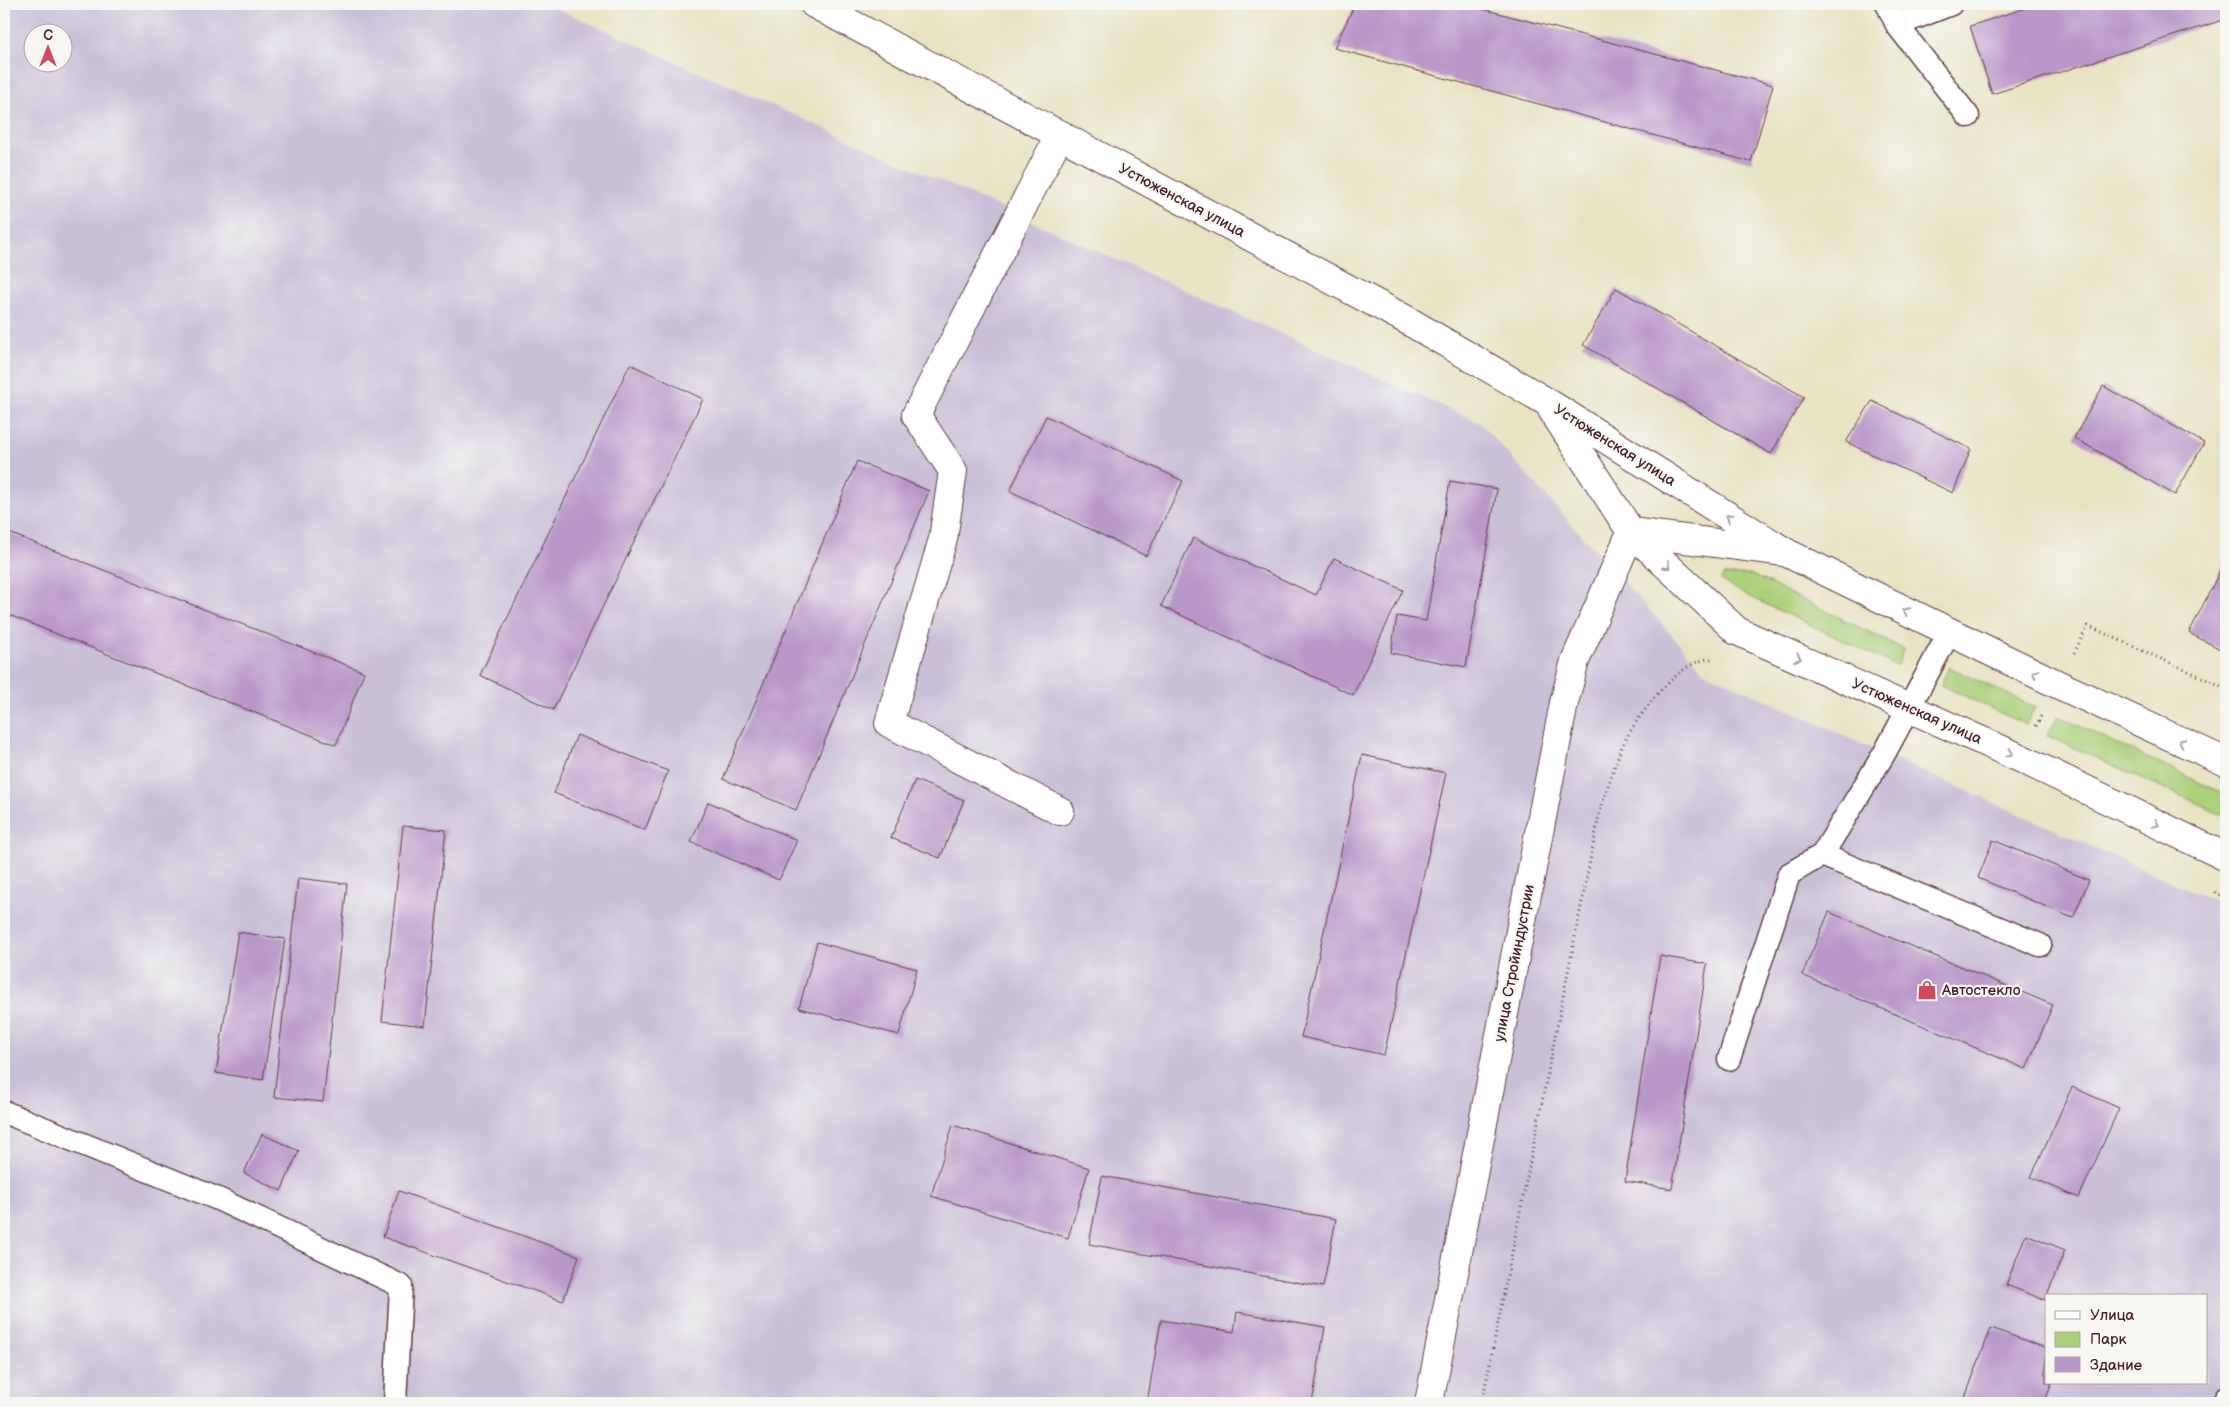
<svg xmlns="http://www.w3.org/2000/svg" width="2230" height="1407" viewBox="0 0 2230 1407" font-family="'Balsamiq Sans',sans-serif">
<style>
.industrial{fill:#c9bfd7;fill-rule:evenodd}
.green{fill:#abd079;stroke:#7a7852}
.building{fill:#b998c9}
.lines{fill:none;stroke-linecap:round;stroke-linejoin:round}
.service-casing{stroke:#623c42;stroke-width:25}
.minor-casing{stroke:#623c42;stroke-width:30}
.tertiary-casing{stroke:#623c42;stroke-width:30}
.secondary-casing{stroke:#623c42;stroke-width:30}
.path{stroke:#623c42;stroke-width:3;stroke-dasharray:1 4;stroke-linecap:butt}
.service{stroke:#fff;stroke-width:22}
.minor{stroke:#fff;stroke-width:28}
.tertiary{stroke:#fff;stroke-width:28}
.secondary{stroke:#fff;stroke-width:28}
.oneway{stroke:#ae9aa0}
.labels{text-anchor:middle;stroke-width:4.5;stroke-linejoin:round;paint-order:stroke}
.street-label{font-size:15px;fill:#4a1f2b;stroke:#f6f6f2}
.poi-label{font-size:15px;fill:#4a1f2b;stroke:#f6f6f2;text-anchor:start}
</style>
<rect width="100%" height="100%" fill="#f6f6f2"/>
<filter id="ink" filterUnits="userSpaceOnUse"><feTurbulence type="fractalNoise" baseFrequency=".02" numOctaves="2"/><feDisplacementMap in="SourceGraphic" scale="10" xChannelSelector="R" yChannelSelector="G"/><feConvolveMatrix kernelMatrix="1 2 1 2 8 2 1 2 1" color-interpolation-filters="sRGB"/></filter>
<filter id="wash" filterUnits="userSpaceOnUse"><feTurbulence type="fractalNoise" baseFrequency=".0096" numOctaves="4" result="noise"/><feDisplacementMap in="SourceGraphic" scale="20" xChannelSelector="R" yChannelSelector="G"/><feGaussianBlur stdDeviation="1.12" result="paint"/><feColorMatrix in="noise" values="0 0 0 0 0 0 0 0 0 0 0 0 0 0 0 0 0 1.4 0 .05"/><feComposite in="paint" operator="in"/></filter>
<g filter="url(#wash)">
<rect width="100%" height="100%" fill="#e8e3c3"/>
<!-- industrial -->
<path class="industrial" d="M4,4H547L1480,423L1705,672L1884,754L2226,906V1403H4ZM32,32H62V62H32ZM2046,1296H2206V1383H2046Z"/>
<!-- green -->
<path class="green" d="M1724,575H1752L1904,649L1897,666L1742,593L1720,579Z
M1949,667L2035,707L2026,725L1941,685Z
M2058,716L2226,795V816L2047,736Z"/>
<g id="blocks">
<!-- building -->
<path class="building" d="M1355,4H1464L1773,85L1751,162L1334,48Z
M2038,4H2226V19L1992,94L1970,26Z
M1616,288L1804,397L1771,454L1583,345Z
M630,364L703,399L553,710L480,675Z
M2103,386L2204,443L2175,495L2074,438Z
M1872,401L1971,449L1953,493L1846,442Z
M1046,416L1183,481L1146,556L1010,491Z
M857,461L929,491L796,810L723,779Z
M1450,481L1497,489L1466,667L1391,653L1397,616L1426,621Z
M4,531L364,672L336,745L4,613Z
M1193,538L1316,595L1334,558L1403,590L1353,695L1161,606Z
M2226,559V652L2189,633Z
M577,735L668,771L645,830L554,793Z
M1362,755L1446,773L1384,1055L1301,1037Z
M915,780L964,800L940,858L891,838Z
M708,802L797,840L779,880L691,842Z
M403,826L446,830L425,1026L382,1021Z
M1993,840L2089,880L2073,918L1978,878Z
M298,878L347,884L323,1102L274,1097Z
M1829,912L2053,1005L2026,1069L1802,975Z
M238,932L285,939L263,1080L216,1073Z
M817,942L917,969L899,1035L799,1008Z
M1660,956L1707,964L1672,1189L1625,1181Z
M2072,1087L2119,1108L2079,1198L2031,1177Z
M953,1125L1089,1168L1068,1238L931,1196Z
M262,1134L299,1151L281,1191L244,1173Z
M1102,1176L1336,1219L1323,1287L1089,1244Z
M399,1191L579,1256L563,1301L383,1237Z
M2026,1234L2065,1250L2045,1300L2006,1285Z
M1237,1312L1325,1327L1312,1403H1147L1161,1320L1234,1332Z
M1991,1328L2046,1348V1383H2052L2044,1403H1963Z"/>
</g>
</g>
<g filter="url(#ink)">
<use href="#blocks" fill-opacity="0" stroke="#623c42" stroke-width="1"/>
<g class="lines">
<defs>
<path id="service" d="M1887,4L1897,25L1968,116
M1897,25L1951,4
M1949,633L1884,754L1822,855L2040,945
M1729,1059L1789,874L1822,855
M4,1112L218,1199L401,1286L395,1403
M2224,1403L2226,1397"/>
<path id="minor" d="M1060,134L916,415L953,471L943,539L889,723L1060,811"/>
<path id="tertiary" d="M1429,1403L1564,703L1575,661L1631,532L1785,552"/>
<path id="secondary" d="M814,4L1405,319L1547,402L1785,552L2057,684L2226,762
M1552,410L1631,532L1737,631L2020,758L2226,857"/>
</defs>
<!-- service casing -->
<use href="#service" class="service-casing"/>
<!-- minor casing -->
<use href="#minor" class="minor-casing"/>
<!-- tertiary casing -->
<use href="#tertiary" class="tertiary-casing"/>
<!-- secondary casing -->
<use href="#secondary" class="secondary-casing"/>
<!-- path -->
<path class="path" d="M2074,653L2088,626L2226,688
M2036,726L2042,714
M2215,892L2226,897
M1482,1403L1600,811C1607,790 1613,769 1621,749C1633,721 1680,656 1713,659"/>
<!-- service -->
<use href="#service" class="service"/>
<!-- minor -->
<use href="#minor" class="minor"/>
<!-- tertiary -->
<use href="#tertiary" class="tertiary"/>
<!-- secondary -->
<use href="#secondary" class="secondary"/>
</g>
<!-- one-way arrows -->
<defs><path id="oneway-chevron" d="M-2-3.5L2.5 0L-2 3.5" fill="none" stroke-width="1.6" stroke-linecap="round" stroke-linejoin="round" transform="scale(1.25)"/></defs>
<g class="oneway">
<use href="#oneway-chevron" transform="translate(1729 517) rotate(-148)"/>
<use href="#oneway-chevron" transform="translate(1667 566) rotate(43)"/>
<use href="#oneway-chevron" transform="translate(1906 611) rotate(-154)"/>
<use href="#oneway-chevron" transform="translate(1798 658) rotate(24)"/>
<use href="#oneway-chevron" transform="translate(2035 673) rotate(-154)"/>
<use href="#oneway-chevron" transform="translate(2182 742) rotate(-155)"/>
<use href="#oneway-chevron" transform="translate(2010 753) rotate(25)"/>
<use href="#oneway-chevron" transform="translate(2156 824) rotate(26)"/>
</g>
</g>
<!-- icons -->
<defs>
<symbol id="shop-bare" viewBox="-9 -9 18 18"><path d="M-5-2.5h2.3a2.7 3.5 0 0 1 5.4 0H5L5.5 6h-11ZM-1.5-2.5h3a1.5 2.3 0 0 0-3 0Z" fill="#d1495b" stroke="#f6f6f2" stroke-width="2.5" paint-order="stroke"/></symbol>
</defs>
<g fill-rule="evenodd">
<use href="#shop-bare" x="1913" y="976" width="28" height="28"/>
</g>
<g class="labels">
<!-- street labels -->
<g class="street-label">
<text transform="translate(1182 200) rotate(28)" y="5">Устюженская улица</text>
<text transform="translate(1615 445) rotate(32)" y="5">Устюженская улица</text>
<text transform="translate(1917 711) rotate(24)" y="5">Устюженская улица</text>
<text transform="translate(1514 963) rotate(-79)" y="5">улица Стройиндустрии</text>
</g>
<!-- poi labels -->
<g class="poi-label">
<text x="1942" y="995">Автостекло</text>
</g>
</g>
<!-- margin -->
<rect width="2230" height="1407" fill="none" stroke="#f6f6f2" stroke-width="20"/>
<!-- legend -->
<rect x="2045" y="1294" width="162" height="90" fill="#f6f6f2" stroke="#b1a0a2"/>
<rect x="2055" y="1311" width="25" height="8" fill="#ffffff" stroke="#b1a0a2"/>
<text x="2090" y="1320" font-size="15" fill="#4a1f2b">Улица</text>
<rect x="2055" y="1332" width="25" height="15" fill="#abd079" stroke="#b1a0a2"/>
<text x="2090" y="1344" font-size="15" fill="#4a1f2b">Парк</text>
<rect x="2055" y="1357" width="25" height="15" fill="#b998c9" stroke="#b1a0a2"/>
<text x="2090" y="1370" font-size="15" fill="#4a1f2b">Здание</text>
<!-- north arrow -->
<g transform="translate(48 48)"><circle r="24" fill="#f6f6f2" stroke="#b1a0a2"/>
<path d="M0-4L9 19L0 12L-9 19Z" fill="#d1495b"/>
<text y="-8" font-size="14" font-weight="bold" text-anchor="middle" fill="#4a1f2b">С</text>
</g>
</svg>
